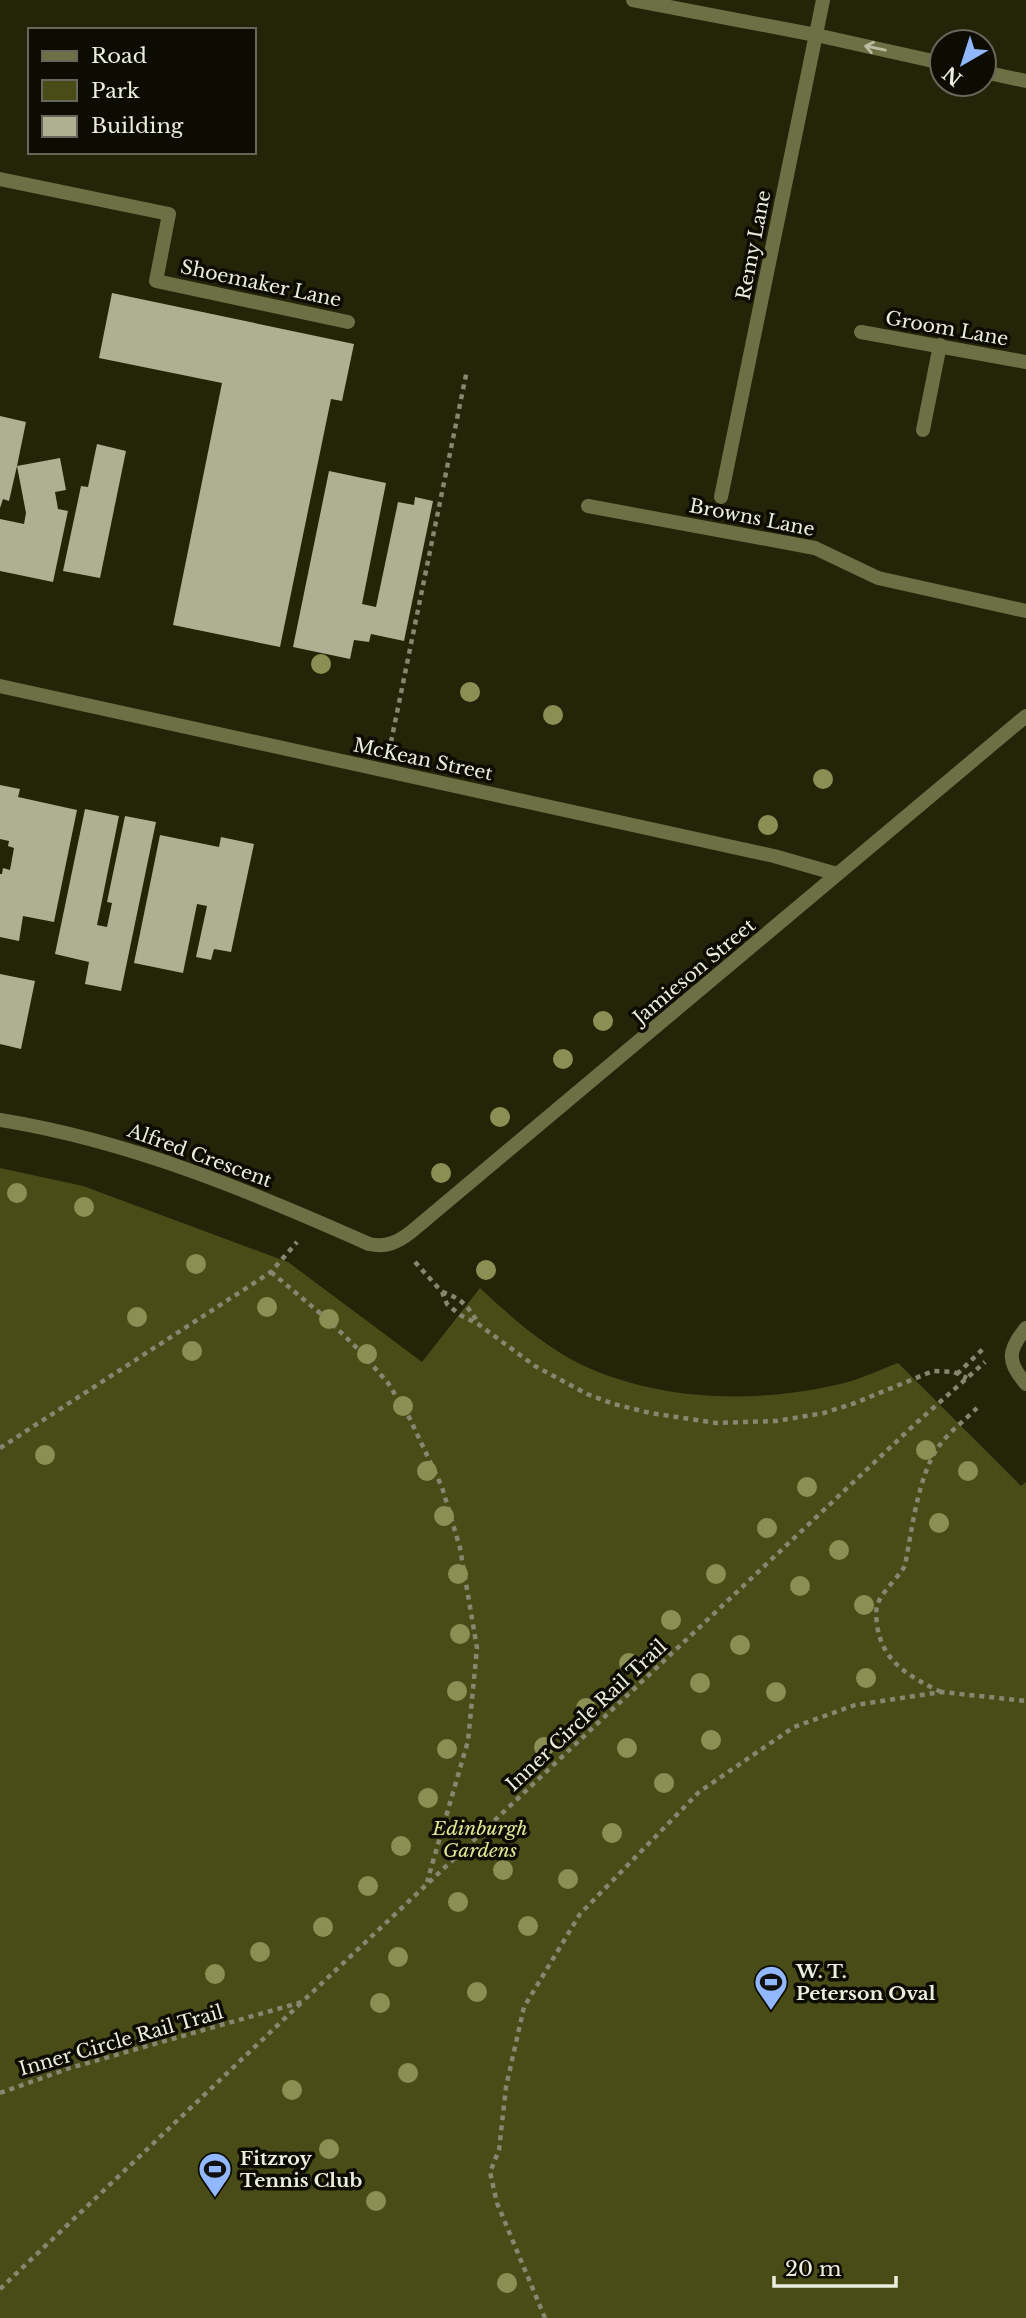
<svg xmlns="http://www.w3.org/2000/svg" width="1026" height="2318" viewBox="0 0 1026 2318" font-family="'Libre Baskerville',serif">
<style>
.green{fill:#4a4c18}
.building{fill:#aeb191}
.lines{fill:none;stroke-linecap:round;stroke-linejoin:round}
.path{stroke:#858770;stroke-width:4.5;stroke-dasharray:5 5;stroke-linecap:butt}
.service{stroke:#6d7045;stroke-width:14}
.minor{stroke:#6d7045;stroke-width:14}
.tree{fill:#8c8f54}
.oneway{stroke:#b9bca0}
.labels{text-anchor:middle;stroke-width:7;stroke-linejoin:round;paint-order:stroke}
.street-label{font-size:19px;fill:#eceedd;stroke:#0c0c03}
.park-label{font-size:19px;font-style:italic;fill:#e2e792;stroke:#0c0c03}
.poi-label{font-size:19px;font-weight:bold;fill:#eceedd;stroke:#0c0c03;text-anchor:start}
</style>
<rect width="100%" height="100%" fill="#232408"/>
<!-- green -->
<path class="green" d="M0,1168L83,1186L288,1262L422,1362L480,1288C513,1319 549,1351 591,1369C671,1403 766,1403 848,1382C865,1377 882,1369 898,1363L1021,1486L1026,1482V2318H0Z"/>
<!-- building -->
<path class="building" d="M112,293L354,344L342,401L331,399L280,647L173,625L222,383L99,358Z
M0,416L26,422L17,466L60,458L66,490L55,492L58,509L68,511L53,582L0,571V519L24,524L26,513L17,466L9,501L3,499L0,508Z
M97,444L126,451L100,578L63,571L81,486L88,487Z
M329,471L386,483L362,604L376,607L398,502L414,505L415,497L433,501L404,641L371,634L369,642L354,640L350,659L293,647Z
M0,785L20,789L18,797L77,810L54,922L23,916L19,941L0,937V874H2L3,868L10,870L14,848L8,846L9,841L0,839Z
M85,809L119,816L97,925L107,927L112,903L107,902L125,816L156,822L121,991L85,984L89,962L55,954Z
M160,835L219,847L221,837L254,844L231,952L214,949L211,960L196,957L207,906L197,904L183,973L134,963Z
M0,974L35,981L21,1049L0,1044Z"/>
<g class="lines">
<!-- path -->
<path class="path" d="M391,742L467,370
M415,1262L442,1292L447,1304L460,1315L478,1324L535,1366L587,1394L614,1404L650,1413L716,1423L776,1421L824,1413L855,1403L933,1371L954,1372L967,1378
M271,1272L327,1319L360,1351L388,1383L410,1419L442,1487L460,1548L477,1648L468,1741L427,1882
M442,1292C461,1298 468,1306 478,1323
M957,1374L984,1348
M0,1448L271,1272L297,1242
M941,1692C910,1677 882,1662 877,1625C876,1616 875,1607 880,1599C885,1589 903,1572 905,1565C912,1530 918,1475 939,1446C949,1432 965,1420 977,1408
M0,2093L70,2068L302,2002L914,1425L985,1362
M0,2289L301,2003
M545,2318L497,2203L490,2172L499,2150L506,2087L524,2007L580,1914L699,1792L794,1727L855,1705L942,1692L1026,1701"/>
<!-- service -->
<path class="service" d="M0,179L169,214L156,281L348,322
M861,332L1026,362
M923,430L940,345
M721,497L823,0
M588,506L815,548L878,578L1026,611"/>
<!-- minor -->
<path class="minor" d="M633,0L816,35L942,63
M984,72L1026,81
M0,686L774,856L837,874
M0,1120C130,1141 250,1191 369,1244C386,1248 398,1242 411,1232L1026,716
M1026,1328C1007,1351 1007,1362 1026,1384"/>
</g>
<!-- trees -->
<g class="tree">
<circle cx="321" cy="664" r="10"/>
<circle cx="470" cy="692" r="10"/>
<circle cx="553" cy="715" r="10"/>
<circle cx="823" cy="779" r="10"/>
<circle cx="768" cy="825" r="10"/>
<circle cx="603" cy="1021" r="10"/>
<circle cx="563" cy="1059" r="10"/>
<circle cx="500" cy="1117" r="10"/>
<circle cx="441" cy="1173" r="10"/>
<circle cx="17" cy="1193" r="10"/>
<circle cx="84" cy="1207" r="10"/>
<circle cx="196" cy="1264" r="10"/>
<circle cx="486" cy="1270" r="10"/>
<circle cx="267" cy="1307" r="10"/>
<circle cx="137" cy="1317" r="10"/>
<circle cx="329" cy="1319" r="10"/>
<circle cx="192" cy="1351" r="10"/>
<circle cx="367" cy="1354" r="10"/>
<circle cx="403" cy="1406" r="10"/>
<circle cx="926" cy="1450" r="10"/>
<circle cx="45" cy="1455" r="10"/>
<circle cx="427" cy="1471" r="10"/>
<circle cx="968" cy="1471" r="10"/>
<circle cx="807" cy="1487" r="10"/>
<circle cx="444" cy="1516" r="10"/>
<circle cx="939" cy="1523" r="10"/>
<circle cx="767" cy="1528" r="10"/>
<circle cx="839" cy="1550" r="10"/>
<circle cx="458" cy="1574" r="10"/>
<circle cx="716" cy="1574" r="10"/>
<circle cx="800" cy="1586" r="10"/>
<circle cx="864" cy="1605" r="10"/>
<circle cx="671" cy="1620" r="10"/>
<circle cx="460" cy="1634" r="10"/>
<circle cx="740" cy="1645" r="10"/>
<circle cx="629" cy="1663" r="10"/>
<circle cx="866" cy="1678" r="10"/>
<circle cx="700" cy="1683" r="10"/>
<circle cx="457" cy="1691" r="10"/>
<circle cx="776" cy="1692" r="10"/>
<circle cx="586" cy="1708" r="10"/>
<circle cx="711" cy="1740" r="10"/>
<circle cx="544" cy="1747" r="10"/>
<circle cx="627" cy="1748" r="10"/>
<circle cx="447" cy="1749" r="10"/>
<circle cx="664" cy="1783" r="10"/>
<circle cx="428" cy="1798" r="10"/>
<circle cx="612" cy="1833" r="10"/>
<circle cx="401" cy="1846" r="10"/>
<circle cx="503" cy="1870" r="10"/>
<circle cx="568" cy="1879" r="10"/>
<circle cx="368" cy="1886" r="10"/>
<circle cx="458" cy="1902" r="10"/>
<circle cx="528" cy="1926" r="10"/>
<circle cx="323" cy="1927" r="10"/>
<circle cx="260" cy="1952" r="10"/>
<circle cx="398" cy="1957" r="10"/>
<circle cx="215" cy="1974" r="10"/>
<circle cx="477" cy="1992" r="10"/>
<circle cx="380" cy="2003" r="10"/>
<circle cx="408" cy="2073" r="10"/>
<circle cx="292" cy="2090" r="10"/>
<circle cx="329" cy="2149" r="10"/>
<circle cx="376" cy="2201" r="10"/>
<circle cx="507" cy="2283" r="10"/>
</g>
<!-- one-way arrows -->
<defs><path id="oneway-shaft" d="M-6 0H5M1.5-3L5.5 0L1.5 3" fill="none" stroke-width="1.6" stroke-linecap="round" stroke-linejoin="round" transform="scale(1.75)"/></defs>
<use class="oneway" href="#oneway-shaft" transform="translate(875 48) rotate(-168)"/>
<!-- icons -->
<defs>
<symbol id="stadium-pin" viewBox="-11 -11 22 30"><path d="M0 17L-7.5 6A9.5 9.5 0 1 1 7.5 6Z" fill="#91b8fd" stroke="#0c0c03"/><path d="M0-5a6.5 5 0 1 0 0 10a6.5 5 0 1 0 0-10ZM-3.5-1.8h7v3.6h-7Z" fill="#111"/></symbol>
</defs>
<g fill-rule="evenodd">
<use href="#stadium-pin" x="752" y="1963" width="38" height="52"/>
<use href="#stadium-pin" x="196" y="2150" width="38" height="52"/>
</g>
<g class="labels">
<!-- street labels -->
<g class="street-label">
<text transform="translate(753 245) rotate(-79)" y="7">Remy Lane</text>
<text transform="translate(261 283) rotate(12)" y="7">Shoemaker Lane</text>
<text transform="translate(947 328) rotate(10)" y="7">Groom Lane</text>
<text transform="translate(752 517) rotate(11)" y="7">Browns Lane</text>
<text transform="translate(423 759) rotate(12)" y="7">McKean Street</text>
<text transform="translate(694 971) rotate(-40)" y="7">Jamieson Street</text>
<text transform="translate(200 1155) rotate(20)" y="7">Alfred Crescent</text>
<text transform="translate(586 1715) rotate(-43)" y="7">Inner Circle Rail Trail</text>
<text transform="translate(121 2040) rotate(-16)" y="7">Inner Circle Rail Trail</text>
</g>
<!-- park labels -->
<g class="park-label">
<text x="480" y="1835">Edinburgh<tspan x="480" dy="22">Gardens</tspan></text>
</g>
<!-- poi labels -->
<g class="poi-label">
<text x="796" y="1978">W. T.<tspan x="796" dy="22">Peterson Oval</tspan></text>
<text x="240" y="2165">Fitzroy<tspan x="240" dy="22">Tennis Club</tspan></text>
</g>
</g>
<!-- legend -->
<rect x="28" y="28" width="228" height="126" fill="#0c0c03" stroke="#66665a" stroke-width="2"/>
<rect x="42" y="51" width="35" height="10" fill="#6d7045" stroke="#66665a" stroke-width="2"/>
<text x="91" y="63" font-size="21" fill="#eceedd">Road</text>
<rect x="42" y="80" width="35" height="21" fill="#4a4c18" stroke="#66665a" stroke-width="2"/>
<text x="91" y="98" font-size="21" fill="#eceedd">Park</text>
<rect x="42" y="116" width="35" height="21" fill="#aeb191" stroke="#66665a" stroke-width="2"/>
<text x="91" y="133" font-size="21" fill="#eceedd">Building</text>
<!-- north arrow -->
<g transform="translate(963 63) rotate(219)"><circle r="33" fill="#0c0c03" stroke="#66665a" stroke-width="2"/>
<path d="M0-5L12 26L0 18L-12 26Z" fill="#91b8fd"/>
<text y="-10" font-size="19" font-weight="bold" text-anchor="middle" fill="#eceedd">N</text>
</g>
<!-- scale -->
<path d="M774 2276v10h122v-10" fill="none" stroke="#eceedd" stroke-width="3.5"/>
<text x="785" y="2276" font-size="21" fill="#eceedd" stroke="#0c0c03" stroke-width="5" paint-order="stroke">20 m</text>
</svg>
